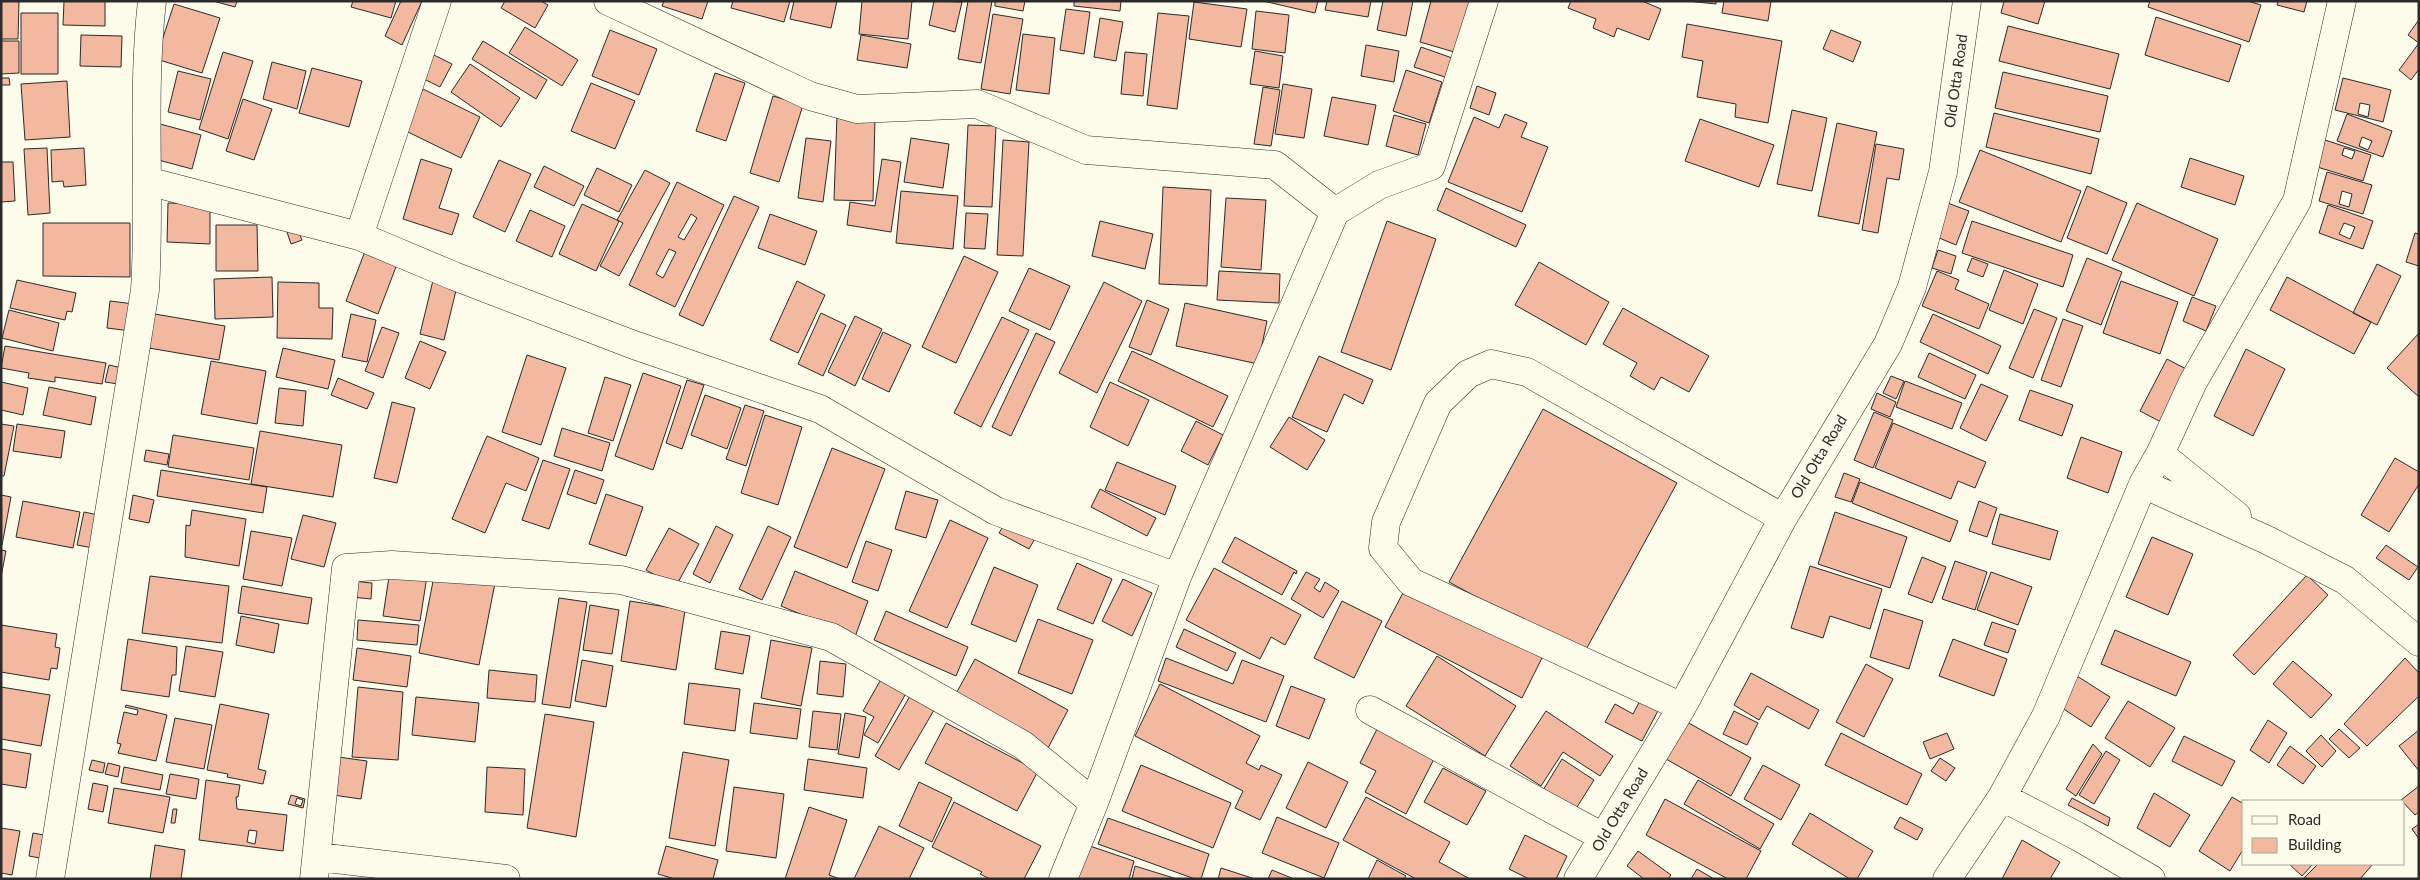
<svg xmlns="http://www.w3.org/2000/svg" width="2420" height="880" viewBox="0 0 2420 880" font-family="Lato,sans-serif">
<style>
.building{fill:#f2b8a0;stroke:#2b2b2b;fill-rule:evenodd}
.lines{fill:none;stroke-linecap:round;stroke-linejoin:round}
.minor-casing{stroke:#2b2b2b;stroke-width:29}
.minor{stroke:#fdfbea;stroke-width:28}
.labels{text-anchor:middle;stroke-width:4;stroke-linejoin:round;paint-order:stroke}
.street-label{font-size:15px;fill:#2b2b2b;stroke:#fdfbea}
</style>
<rect width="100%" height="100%" fill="#fdfbea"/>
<!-- building -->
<path class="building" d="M1,1H19L18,39H1Z
M64,1H105V26L63,25Z
M213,1H237L235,7Z
M353,1H396L391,18L351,7Z
M401,1H422L402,45L385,36Z
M505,1H541L548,5L535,28L501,8Z
M664,1H708L702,19L662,6Z
M733,1H790L784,22L731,8Z
M794,1H837L831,28L790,19Z
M862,1H912L908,39L859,34Z
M934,1L962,2L955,32L929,25Z
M968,1H992L981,63L958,59Z
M995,1H1025L1023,11L995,6Z
M1074,1H1121L1120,11L1074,6Z
M1263,1H1318L1315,13Z
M1327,1H1371L1368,17L1325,10Z
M1383,1H1413L1406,36L1377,30Z
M1431,1H1475L1461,54L1420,42Z
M1571,1H1642L1661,9L1649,40L1617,28L1614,37L1593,28L1596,19L1568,8Z
M1687,1H1716V4Z
M1724,1H1771L1768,21L1722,13Z
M2004,1H2045L2038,24L2001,13Z
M2150,1H2248L2261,5L2249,42L2148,7Z
M2278,1H2307L2304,12L2277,5Z
M1194,2L1247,9L1241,47L1189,39Z
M174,4L220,18L202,73L156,59Z
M1066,9L1090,12L1084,54L1060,50Z
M1256,11L1289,15L1285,53L1252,49Z
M21,13H58V74H21Z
M1158,13L1189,16L1177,109L1147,105Z
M993,14L1023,19L1010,94L981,89Z
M2156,17L2241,45L2229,82L2145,55Z
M1100,18L1123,22L1116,61L1094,57Z
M2418,21L2419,22V43L2408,35Z
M1687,24L1782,41L1768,123L1735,117L1736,104L1697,97L1703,61L1682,57Z
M2008,26L2119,54L2110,89L1999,61Z
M525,27L578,60L562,86L509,53Z
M610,30L657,49L639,95L592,76Z
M1831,30L1861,42L1853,62L1823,49Z
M1023,34L1055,38L1049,94L1016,90Z
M81,35L122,36L121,67L80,66Z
M861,35L911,44L907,68L857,60Z
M1,41H19V73L1,74Z
M483,41L547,80L536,99L472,59Z
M2419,43V69L2411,80L2399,70Z
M1366,45L1399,51L1394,82L1361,76Z
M1421,47L1455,59L1448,78L1414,67Z
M1255,51L1283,56L1279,88L1250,84Z
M223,52L253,61L228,139L199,129Z
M1125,52L1147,54L1143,96L1121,94Z
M434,55L452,64L440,87L422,78Z
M272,62L306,71L297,109L263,99Z
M470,64L520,98L501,127L451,92Z
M312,68L362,81L349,127L299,113Z
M1406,70L1442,82L1429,123L1393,111Z
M178,71L211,79L200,120L168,112Z
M2003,72L2108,96L2100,132L1995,108Z
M715,73L745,83L726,141L696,131Z
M1,78H9L10,85H1Z
M2343,78L2391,90L2383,122L2335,110ZM2360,103L2370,105L2368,117L2358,114Z
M67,81L70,137L25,140L21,84Z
M591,83L635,101L615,149L571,131Z
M1283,84L1312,89L1304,138L1275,134Z
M1477,86L1496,93L1489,115L1470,108Z
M1263,87L1280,90L1271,146L1254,144Z
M423,89L480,117L461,158L404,130Z
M773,96L803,105L779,182L750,173Z
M1332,97L1376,105L1368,145L1324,136Z
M243,99L272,109L254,160L226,151Z
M1792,110L1827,118L1812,191L1777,184Z
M1994,113L2099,139L2091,174L1986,147Z
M1505,114L1527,123L1521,137L1548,147L1522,212L1448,182L1474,117L1499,128Z
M2347,114L2392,131L2383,157L2337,141ZM2362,137L2372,141L2368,150L2359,146Z
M837,115L875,117L873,201L834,200Z
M1394,115L1426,124L1418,155L1386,146Z
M1700,119L1774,145L1759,187L1685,161Z
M1837,123L1877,132L1859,224L1818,216Z
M160,124L201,135L192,169L151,158Z
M968,125L996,126L992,207L964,206Z
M806,138L831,141L823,202L798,198Z
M911,138L949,144L943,188L904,182Z
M2322,139L2371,155L2363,181L2314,166ZM2344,148L2355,151L2352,159L2342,155Z
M1003,140L1029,142L1023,256L997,255Z
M1876,144L1904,149L1899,180L1887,178L1878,233L1862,230Z
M47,148L50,213L28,215L24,149Z
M84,148L86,185L64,187L63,181L52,182L51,150Z
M1980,150L2081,191L2061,242L1959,202Z
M2190,158L2244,176L2235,205L2181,187Z
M421,159L452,169L439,208L459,214L452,235L403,219Z
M882,159L901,162L891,232L847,225L850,202L875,206Z
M499,160L531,174L505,232L473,217Z
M1,162H13L15,201L1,202Z
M544,166L584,186L574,206L534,187Z
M597,168L632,185L619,212L584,195Z
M645,170L670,183L619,276L600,266L623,223L617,220Z
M2327,172L2372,185L2363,214L2319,201ZM2342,191L2352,194L2349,207L2339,204Z
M677,182L724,205L675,307L629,285ZM691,214L697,218L684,240L678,237ZM669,249L676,252L663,278L656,274Z
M2087,186L2127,203L2107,254L2067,238Z
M1163,187L1211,190L1207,286L1159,284Z
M1446,188L1526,225L1516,247L1437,210Z
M901,191L958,196L953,249L896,243Z
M734,196L759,207L703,326L679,315Z
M1226,198L1266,200L1261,270L1221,267Z
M1945,202L1969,211L1956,245L1932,235Z
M168,203L210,204V244L167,242Z
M2137,203L2218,239L2194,296L2112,260Z
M582,204L619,221L596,271L559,254Z
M2328,205L2373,221L2363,249L2319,233ZM2344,223L2355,227L2350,239L2339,234Z
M530,210L565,226L552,257L516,241Z
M966,213L988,214L985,249L964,248Z
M770,214L817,231L805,265L758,248Z
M1100,221L1153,234L1145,269L1092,256Z
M1387,221L1436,239L1391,370L1341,352Z
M1972,221L2073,255L2063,287L1962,253Z
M43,223H130V277L43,276Z
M216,225H257L258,271H216Z
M296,225L302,240L291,244L286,229Z
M2415,233L2419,234V266L2406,262Z
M367,246L399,259L378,314L346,301Z
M1938,250L1956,256L1951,274L1932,268Z
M964,256L998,272L956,363L922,347Z
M1972,258L1988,264L1983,277L1967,271Z
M2087,258L2122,272L2101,325L2066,311Z
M1539,262L1609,302L1586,345L1515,305Z
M2377,264L2401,276L2377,325L2353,313Z
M1029,268L1070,286L1050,330L1009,311Z
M2004,270L2038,284L2023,324L1989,310Z
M1219,271L1280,274L1279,303L1217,300Z
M1937,271L1959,280L1955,289L1989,304L1979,329L1922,306Z
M435,272L459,278L444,340L420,334Z
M272,277L273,317L215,319L214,279Z
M2287,277L2371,322L2354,354L2270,310Z
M17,280L76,293L72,312L67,311L65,320L10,308Z
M797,281L825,295L798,353L770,340Z
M2121,281L2178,302L2160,354L2103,333Z
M278,282L319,283V308H333L332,339L277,338Z
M1104,282L1142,301L1097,393L1059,373Z
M2192,297L2216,306L2206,331L2183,321Z
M1147,300L1169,309L1151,355L1129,347Z
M110,301L134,304L131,331L107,328Z
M1185,303L1267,321L1258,364L1176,346Z
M1623,308L1709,356L1689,392L1661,377L1654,390L1630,376L1637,363L1603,344Z
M2034,309L2057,318L2033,378L2009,368Z
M9,310L59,323L53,351L2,338Z
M149,313L225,326L219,360L143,347Z
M821,313L846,325L823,376L798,364Z
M351,314L376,320L367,362L342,357Z
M1933,314L2001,346L1988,374L1920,342Z
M855,316L882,329L855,386L828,372Z
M1002,317L1029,330L981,427L954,413Z
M2063,319L2083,326L2061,387L2041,380Z
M382,327L399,333L383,378L365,371Z
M883,332L911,345L889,392L862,379Z
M1036,333L1055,342L1011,436L992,427Z
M2419,333V397L2387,368Z
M420,341L446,352L430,389L405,378Z
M5,346L106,363L102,384L55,377V382L28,378L29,373L1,368Z
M283,348L335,360L328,389L276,377Z
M2246,349L2285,369L2253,436L2214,416Z
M1132,351L1228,396L1213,427L1118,381Z
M1929,353L1976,375L1965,399L1918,377Z
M527,355L566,368L541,445L502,432Z
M1319,356L1373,380L1363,404L1344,394L1327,432L1292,417Z
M2167,359L2188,370L2161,422L2140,411Z
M211,361L266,371L257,424L201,414Z
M109,365L122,368L118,384L105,382Z
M643,373L681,386L653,470L615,456Z
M1891,376L1904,381L1896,399L1883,393Z
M605,377L631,385L613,441L588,433Z
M338,378L374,393L367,409L331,395Z
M687,380L704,385L682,449L666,443Z
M1905,381L1962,403L1952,429L1896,407Z
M1,382L28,388L23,415L1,410Z
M1110,382L1149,400L1128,446L1090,427Z
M1981,384L2008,396L1986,441L1960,428Z
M49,387L96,397L91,425L43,415Z
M279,388L306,391L303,426L275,423Z
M2030,390L2073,405L2062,436L2019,420Z
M1877,393L1896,402L1890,417L1871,409Z
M705,395L741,408L727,449L691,435Z
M392,402L415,408L397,483L374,478Z
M745,405L764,411L746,466L726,459Z
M1543,409L1677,483L1583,655L1449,582Z
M1874,412L1893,420L1873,468L1854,460Z
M765,415L802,427L778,505L741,493Z
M1289,417L1325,440L1307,470L1270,447Z
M1196,421L1223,435L1208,465L1181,451Z
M1893,423L1986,462L1975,488L1958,481L1951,499L1875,468Z
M1,424L14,426L4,476H1Z
M17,424L65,431L61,458L13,451Z
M562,428L610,443L602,471L554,456Z
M260,431L342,445L333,497L251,484Z
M173,435L254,448L249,480L168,467Z
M487,436L539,458L526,491L506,483L485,533L452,519Z
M2081,437L2122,452L2108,493L2067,478Z
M832,448L885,469L847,568L794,547Z
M146,450L169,454L167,465L144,461Z
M2395,458L2419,472V484L2389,532L2361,515Z
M543,460L570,469L549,529L522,520Z
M1117,462L1176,486L1165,515L1105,490Z
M161,470L267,487L263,513L157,496Z
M575,470L604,480L596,504L567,494Z
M1844,473L1860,479L1851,502L1835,497Z
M1860,482L1958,521L1950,542L1852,503Z
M1100,489L1156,518L1147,536L1091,507Z
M906,491L938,500L926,538L895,529Z
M606,494L643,507L626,556L589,544Z
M1,495L11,497L2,545L1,544Z
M133,495L154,500L149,523L129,519Z
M23,501L80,512L73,548L16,537Z
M1979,501L1997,508L1987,537L1969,531Z
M192,510L246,519L239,566L185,557L186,525L190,526Z
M84,512L103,516L93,548L77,545Z
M1835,512L1907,537L1890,588L1818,564Z
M2000,514L2058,531L2050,560L1992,544Z
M303,515L336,523L324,567L291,559Z
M1008,518L1037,535L1029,549L999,533Z
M950,520L988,538L947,628L909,611Z
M716,526L733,535L710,583L693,574Z
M768,526L791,537L762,600L739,589Z
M669,528L699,544L676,586L646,570Z
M251,531L292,538L282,586L243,579Z
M1235,537L1297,571L1296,574L1294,572L1282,595L1222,562Z
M2152,537L2193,554L2168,615L2126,597Z
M866,541L892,550L878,591L852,582Z
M2386,545L2418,567L2409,580L2376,558Z
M1,550L6,551L1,577Z
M1922,557L1946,567L1932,603L1908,594Z
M1955,561L1987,572L1975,610L1942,599Z
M1077,563L1112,579L1093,624L1057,609Z
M1810,566L1882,589L1870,629L1830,616L1823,638L1791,628Z
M994,567L1038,585L1016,642L971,624Z
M1214,568L1301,615L1285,645L1271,637L1260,659L1186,620Z
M390,570L427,576L420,621L383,616Z
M435,571L495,583L479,665L419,653Z
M795,571L868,601L855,637L781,606Z
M1306,572L1320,579L1314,588L1320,592L1325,582L1339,591L1323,618L1291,599Z
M1991,572L2032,587L2018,625L1977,610Z
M2307,575L2328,595L2254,675L2233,655Z
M150,576L229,586L222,643L142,633Z
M1123,579L1152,593L1132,636L1102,621Z
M353,581L372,583L371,599L352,597Z
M242,586L312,598L308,624L238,613Z
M1405,589L1546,650L1522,698L1385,627Z
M559,598L587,602L570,708L542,704Z
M630,601L685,610L676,670L621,661Z
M1342,601L1382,621L1354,678L1314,658Z
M590,605L619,610L612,654L583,650Z
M1884,609L1923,621L1909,669L1870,657Z
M886,611L968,647L956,676L874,640Z
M241,616L279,624L274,653L236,645Z
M1038,619L1093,640L1072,694L1018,673Z
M358,620L419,625L417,645L357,640Z
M1992,622L2016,630L2008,653L1984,645Z
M1,625L57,634L55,647L60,648L57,669L51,668L49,680L1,672Z
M1184,629L1236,653L1227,671L1176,647Z
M2115,630L2191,662L2176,696L2101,664Z
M721,631L750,636L743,674L715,669Z
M128,639L177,647L176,675H172L169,697L121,690Z
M1953,639L2007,659L1994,696L1939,676Z
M771,640L812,648L801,706L761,698Z
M186,646L223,652L215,697L179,691Z
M357,648L411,656L407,687L353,680Z
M1437,656L1516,706L1485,756L1406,706Z
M1166,658L1233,684L1242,660L1284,676L1266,722L1158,681Z
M2405,658L2419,673V696L2367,746L2344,724Z
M975,659L1068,710L1047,750L953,699Z
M582,660L613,666L606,707L575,701Z
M820,661L846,664L843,697L817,694Z
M2293,661L2332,695L2311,718L2273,684Z
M1866,664L1893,679L1864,737L1836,722Z
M489,670L537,675L535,702L487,698Z
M1751,673L1819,710L1809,729L1767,706L1759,720L1734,705Z
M884,674L909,688L878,743L864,735L874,717L863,711Z
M2077,676L2110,697L2091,727L2059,706Z
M689,683L740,689L735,731L684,724Z
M1160,684L1260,736L1246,763L1259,770L1261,765L1282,775L1260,820L1235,808L1243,791L1135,736Z
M1291,686L1325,699L1309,739L1276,726Z
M1,687L50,695L41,746L1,739Z
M358,687L403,692L398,760L352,757Z
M913,691L937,705L899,770L875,756Z
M416,697L479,703L475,742L412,735Z
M1642,697L1660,707L1642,741L1605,722L1615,704L1633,714Z
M2128,701L2175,728L2150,767L2105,738Z
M754,703L801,709L797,739L750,733Z
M220,704L269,714L258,769L266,771L263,784L227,777L228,774L207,770Z
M126,705L167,715L156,761L118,753L121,744L117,743L124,712L137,715L138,710L125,707Z
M813,711L841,714L837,750L809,747Z
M1546,711L1613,756L1600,776L1563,752L1541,786L1510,766Z
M1734,711L1758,723L1747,745L1723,734Z
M845,713L866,717L859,758L838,754Z
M545,714L594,722L576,837L527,828Z
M175,718L212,725L204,769L166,762Z
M2268,720L2287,733L2269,763L2250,750Z
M1687,722L1751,758L1731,796L1666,759Z
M946,723L1038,771L1017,811L925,763Z
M1377,729L1434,759L1406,814L1365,792L1376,771L1360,763Z
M2339,729L2360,748L2349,758L2329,739Z
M2419,730V771L2399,746Z
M1841,733L1922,774L1907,805L1825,765Z
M1947,733L1954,749L1930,759L1923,742Z
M2321,735L2336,751L2322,767L2306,751Z
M2184,736L2235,761L2222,786L2172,761Z
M2093,744L2102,754L2076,796L2066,789Z
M2290,746L2316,766L2303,784L2277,765Z
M1,749L31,754L26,788L1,784Z
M2106,751L2120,760L2094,804L2079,795Z
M683,752L729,760L715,846L669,838Z
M331,756L367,761L361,799L326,794Z
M1940,758L1955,768L1946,781L1931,771Z
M808,759L867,768L863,798L804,790Z
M1562,759L1594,780L1572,815L1540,795Z
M92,760L105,763L103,773L89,770Z
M1308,762L1348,782L1326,828L1286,808Z
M108,763L120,766L118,777L105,774Z
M1141,765L1231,803L1213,848L1122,811Z
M1763,765L1800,785L1781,820L1744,799Z
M124,767L163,775L160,790L121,783Z
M487,767L525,769L523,815L485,812Z
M1443,768L1486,791L1467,825L1424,802Z
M170,774L199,779L196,799L166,794Z
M206,780L240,785L238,797H236L237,809L287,815L283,851L199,840ZM249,830L257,831L255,844L247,842Z
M1698,780L1774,824L1760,849L1684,804Z
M919,782L952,798L932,842L899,826Z
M93,783L108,786L103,812L88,809Z
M2419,786V812L2415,815L2401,800Z
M734,787L784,794L776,858L726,851Z
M114,788L170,797L163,833L108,823Z
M2154,793L2190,815L2170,847L2137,828Z
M291,795L305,799L303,808L288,804ZM297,798L303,800L301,806L295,804Z
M1366,797L1450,842L1439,862L1470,879H1416L1343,840Z
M2232,797L2244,804V848L2230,871L2199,851Z
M2072,798L2110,818L2108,826L2068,805Z
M1665,799L1761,851L1746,879H1728L1646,835Z
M954,802L1041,846L1024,879H990L980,874L982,872L932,847Z
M809,807L847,820L829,875L840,879H785Z
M173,809H177L175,823H171Z
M1810,813L1873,851L1857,879H1850L1792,844Z
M1277,817L1339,843L1324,878L1262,853Z
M1900,817L1923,829L1917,840L1894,828Z
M1108,818L1209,854L1201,879H1195L1098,844Z
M2419,824V839L2412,829Z
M879,826L924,848L909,879H854Z
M1,828L20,831L12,875L1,873Z
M33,833L49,836L45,859L29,856Z
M1525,835L1567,856L1556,879H1529L1509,869Z
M2022,840L2060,862L2050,879H2002Z
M155,845L185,850L181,879H150Z
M1087,845L1134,861L1129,879H1076Z
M666,846L718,860L713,879H675L658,874Z
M1638,851L1671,875L1668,879H1644L1627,866Z
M1377,860L1406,876L1404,879H1368Z
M2289,864H2313L2302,876Z
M2318,864H2373L2360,879H2303Z
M1135,866L1177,879H1132Z
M1221,868L1255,879H1218Z
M1697,869L1714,879H1691Z
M1272,870L1294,879H1268Z"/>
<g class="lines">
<defs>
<path id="minor" d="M608,1L810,96L857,109L977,104L1086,150L1275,165L1335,212
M147,181L359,236L454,276L634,345L820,409L996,511L1177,577
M359,236L437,1
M2160,454L2237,516
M2143,484L2267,540L2345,580L2419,642
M1682,707L1411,582L1383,548L1386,522L1438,403L1468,374L1491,364L1527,372L1783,518
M1370,710L1603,837
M2002,797L2077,836L2151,879
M318,857L506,879
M50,879L145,290C151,194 141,97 152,1
M314,879L346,568L392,565L621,580L831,637L1023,745L1094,803
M1063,879L1094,803L1177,577L1335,212L1379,185L1431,166L1484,1
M1578,879L1682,707L1783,518L1888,344L1912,287L1943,172L1967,1
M1947,879L2002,797L2046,716L2143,484L2160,454L2193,382L2297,201L2342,1"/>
</defs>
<!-- minor casing -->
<use href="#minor" class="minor-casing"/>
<!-- minor -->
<use href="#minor" class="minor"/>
</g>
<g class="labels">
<!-- street labels -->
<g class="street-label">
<text transform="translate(1956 81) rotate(-82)" y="5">Old Otta Road</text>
<text transform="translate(1819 457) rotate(-59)" y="5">Old Otta Road</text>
<text transform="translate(1620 810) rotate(-59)" y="5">Old Otta Road</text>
</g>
</g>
<!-- border -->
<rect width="2420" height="880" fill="none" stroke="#2b2b2b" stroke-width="5"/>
<!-- legend -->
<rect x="2242" y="800" width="162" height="65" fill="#fdfbea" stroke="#a9a89e"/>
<rect x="2252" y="816" width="25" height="8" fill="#fdfbea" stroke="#a9a89e"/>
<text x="2288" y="825" font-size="15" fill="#2b2b2b">Road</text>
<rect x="2252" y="838" width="25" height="15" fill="#f2b8a0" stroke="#a9a89e"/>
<text x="2288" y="850" font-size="15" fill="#2b2b2b">Building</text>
</svg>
